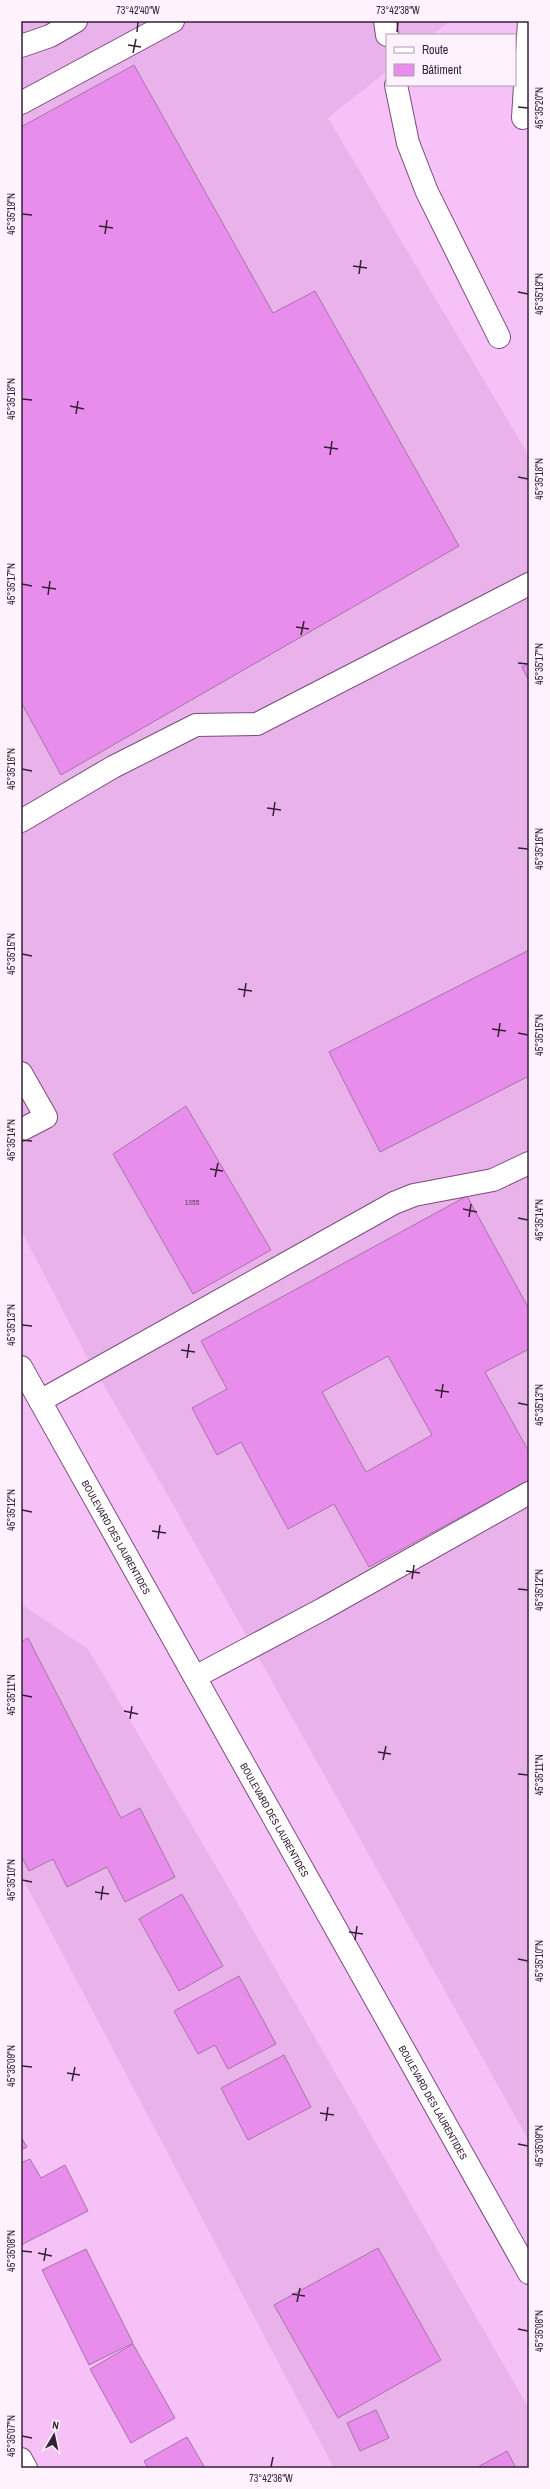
<svg xmlns="http://www.w3.org/2000/svg" width="550" height="2489" viewBox="0 0 550 2489" font-family="'Archivo Narrow',sans-serif">
<style>
.built{fill:#e9b2ea}
.building{fill:#e88dec;stroke:#a575a6;fill-rule:evenodd}
.lines{fill:none;stroke-linecap:round;stroke-linejoin:round}
.minor-casing{stroke:#7a4d7c;stroke-width:24}
.major-casing{stroke:#7a4d7c;stroke-width:24}
.minor{stroke:#fff;stroke-width:22}
.major{stroke:#fff;stroke-width:22}
.ticks{fill:none;stroke:#352136;stroke-width:1.5}
.labels{text-anchor:middle;stroke-width:3.5;stroke-linejoin:round;paint-order:stroke}
.number-label{font-size:8px;fill:#623c64}
.street-label{font-size:10px;fill:#352136;stroke:#fdf2fd}
.neatline{fill:none;stroke:#352136;stroke-width:1.5}
.ticks-label{font-size:10px;text-anchor:middle;fill:#352136}
</style>
<rect width="100%" height="100%" fill="#f5c1f6"/>
<!-- built -->
<path class="built" d="M21,21H450L432,35H387V71L328,118L529,456V2141L166,1492L85,1353L21,1230Z
M21,1604L88,1649L231,1892L528,2407L529,2468H334L21,1875Z"/>
<!-- building -->
<path class="building" d="M134,65L273,313L315,291L459,546L61,775L21,702V127Z
M529,663V681L522,667Z
M529,950V1076L380,1152L329,1052Z
M186,1106L271,1250L193,1294L113,1154Z
M467,1196L529,1309V1349L485,1372L529,1452V1480L369,1567L334,1504L288,1529L241,1442L217,1455L192,1408L227,1389L201,1341ZM388,1356L432,1435L366,1472L322,1392Z
M28,1638L121,1818L140,1808L175,1877L125,1902L107,1867L67,1887L53,1859L29,1871L21,1855V1642Z
M182,1894L223,1966L179,1991L139,1919Z
M239,1976L276,2044L228,2069L215,2045L198,2054L174,2011Z
M284,2055L311,2107L248,2140L221,2088Z
M21,2137L27,2147L21,2150Z
M30,2159L41,2178L65,2165L88,2211L21,2245V2163Z
M378,2248L441,2360L338,2418L274,2305Z
M86,2249L133,2343L89,2365L42,2270Z
M133,2344L175,2418L131,2443L90,2369Z
M376,2410L389,2438L360,2451L347,2423Z
M187,2437L205,2468H148L144,2461Z
M507,2451L516,2468H476Z"/>
<g class="lines">
<defs>
<path id="minor" d="M385,21L387,35
M21,46L50,36L76,21
M396,85L408,143L427,192L499,337
M21,103L173,21
M523,118L529,21
M21,821L113,767L196,725L257,724L529,584
M21,1073L46,1117L21,1130
M40,1401L394,1203L414,1195L493,1180L529,1163
M195,1677L321,1610L529,1493
M21,2459L26,2468"/>
<g id="major">
<path id="s1" d="M21,1367L529,2273"/>
</g>
</defs>
<!-- minor casing -->
<use href="#minor" class="minor-casing"/>
<!-- major casing -->
<use href="#major" class="major-casing"/>
<!-- minor -->
<use href="#minor" class="minor"/>
<!-- major -->
<use href="#major" class="major"/>
</g>
<!-- ticks -->
<path class="ticks" d="M137,32L138,22M397,32L398,22M128,45L141,47M133,53L136,39M518,107L528,108M22,214L32,215M99,226L113,228M105,234L107,220M353,266L367,268M359,274L361,260M518,292L528,294M22,399L32,400M70,406L84,409M76,414L78,401M324,447L338,449M330,455L332,441M518,477L528,479M22,584L32,586M42,587L56,589M48,595L50,581M296,627L309,629M301,635L304,621M518,663L528,664M22,769L32,771M267,808L281,810M273,816L275,802M518,848L528,849M22,954L32,956M238,989L252,991M244,997L246,983M492,1029L506,1031M518,1033L528,1035M498,1037L500,1023M22,1140L32,1141M210,1169L223,1171M215,1177L218,1163M463,1209L477,1212M469,1217L471,1204M518,1218L528,1220M22,1325L32,1326M181,1350L195,1352M187,1358L189,1344M435,1390L449,1392M441,1398L443,1384M518,1403L528,1405M22,1510L32,1512M152,1531L166,1533M158,1539L160,1525M406,1571L420,1573M412,1579L414,1565M518,1589L528,1590M22,1695L32,1697M124,1711L138,1714M130,1719L132,1706M378,1752L391,1754M383,1760L386,1746M518,1774L528,1775M22,1880L32,1882M95,1892L109,1894M101,1900L103,1886M349,1932L363,1934M355,1940L357,1926M518,1959L528,1961M22,2066L32,2067M67,2073L80,2075M72,2081L75,2067M320,2113L334,2115M326,2121L328,2107M518,2144L528,2146M22,2251L32,2252M38,2253L52,2256M44,2261L46,2248M292,2294L305,2296M297,2302L300,2288M518,2329L528,2331M22,2436L32,2438M271,2467L273,2457"/>
<g class="labels">
<!-- number labels -->
<g class="number-label">
<text x="192" y="1205">1355</text>
</g>
<!-- street labels -->
<g class="street-label">
<text dy="4" stroke="none"><textPath href="#s1" startOffset="195">BOULEVARD DES LAURENTIDES</textPath></text>
<text dy="4" stroke="none"><textPath href="#s1" startOffset="519">BOULEVARD DES LAURENTIDES</textPath></text>
<text dy="4" stroke="none"><textPath href="#s1" startOffset="843">BOULEVARD DES LAURENTIDES</textPath></text>
</g>
</g>
<!-- border -->
<rect width="550" height="2489" fill="none" stroke="#fdf2fd" stroke-width="44"/>
<!-- legend -->
<rect x="386" y="34" width="130" height="52" fill="#fdf2fd" stroke="#ad9ead"/>
<rect x="394" y="47" width="20" height="6" fill="#ffffff" stroke="#ad9ead"/>
<text x="422" y="54" font-size="12" fill="#352136">Route</text>
<rect x="394" y="64" width="20" height="12" fill="#e88dec" stroke="#ad9ead"/>
<text x="422" y="74" font-size="12" fill="#352136">Bâtiment</text>
<!-- north arrow -->
<g transform="translate(54 2435) rotate(9)" stroke="#fdf2fd" stroke-width="3" paint-order="stroke">
<path d="M0-3L7 15L0 10L-7 15Z" fill="#352136"/>
<text y="-6" font-size="11" font-weight="bold" text-anchor="middle" fill="#352136">N</text>
</g>
<rect x="22" y="22" width="506" height="2445" class="neatline"/>
<g class="ticks-label">
<text x="138" y="14">73°42'40"W</text>
<text x="398" y="14">73°42'38"W</text>
<text transform="translate(539 108) rotate(-90)" y="4">45°35'20"N</text>
<text transform="translate(11 214) rotate(-90)" y="4">45°35'19"N</text>
<text transform="translate(539 294) rotate(-90)" y="4">45°35'19"N</text>
<text transform="translate(11 399) rotate(-90)" y="4">45°35'18"N</text>
<text transform="translate(539 479) rotate(-90)" y="4">45°35'18"N</text>
<text transform="translate(11 584) rotate(-90)" y="4">45°35'17"N</text>
<text transform="translate(539 664) rotate(-90)" y="4">45°35'17"N</text>
<text transform="translate(11 769) rotate(-90)" y="4">45°35'16"N</text>
<text transform="translate(539 849) rotate(-90)" y="4">45°35'16"N</text>
<text transform="translate(11 954) rotate(-90)" y="4">45°35'15"N</text>
<text transform="translate(539 1035) rotate(-90)" y="4">45°35'15"N</text>
<text transform="translate(11 1140) rotate(-90)" y="4">45°35'14"N</text>
<text transform="translate(539 1220) rotate(-90)" y="4">45°35'14"N</text>
<text transform="translate(11 1325) rotate(-90)" y="4">45°35'13"N</text>
<text transform="translate(539 1405) rotate(-90)" y="4">45°35'13"N</text>
<text transform="translate(11 1510) rotate(-90)" y="4">45°35'12"N</text>
<text transform="translate(539 1590) rotate(-90)" y="4">45°35'12"N</text>
<text transform="translate(11 1695) rotate(-90)" y="4">45°35'11"N</text>
<text transform="translate(539 1775) rotate(-90)" y="4">45°35'11"N</text>
<text transform="translate(11 1880) rotate(-90)" y="4">45°35'10"N</text>
<text transform="translate(539 1961) rotate(-90)" y="4">45°35'10"N</text>
<text transform="translate(11 2066) rotate(-90)" y="4">45°35'09"N</text>
<text transform="translate(539 2146) rotate(-90)" y="4">45°35'09"N</text>
<text transform="translate(11 2251) rotate(-90)" y="4">45°35'08"N</text>
<text transform="translate(539 2331) rotate(-90)" y="4">45°35'08"N</text>
<text transform="translate(11 2436) rotate(-90)" y="4">45°35'07"N</text>
<text x="271" y="2482">73°42'36"W</text>
</g>
</svg>
